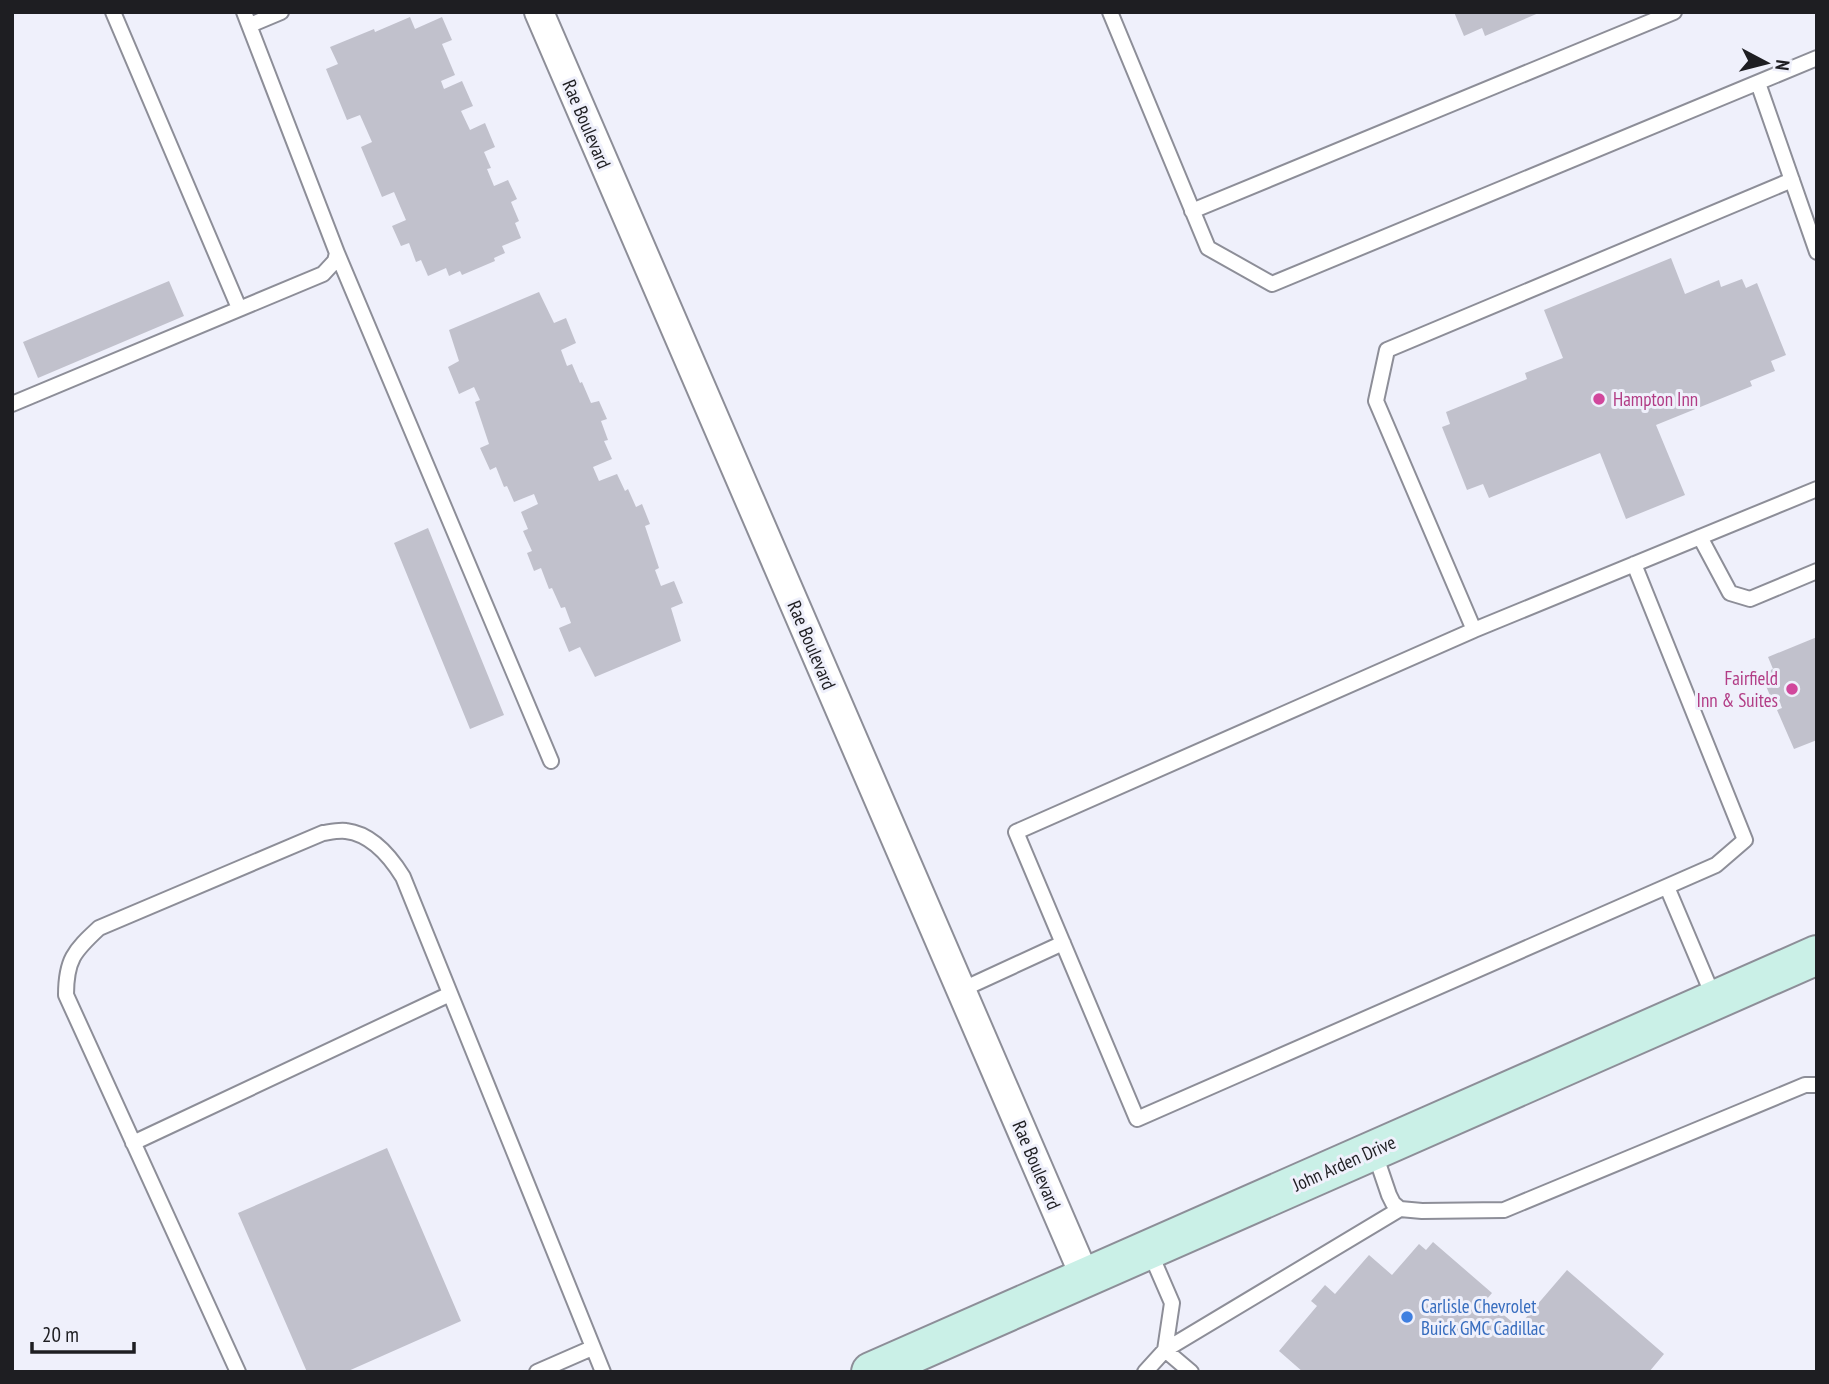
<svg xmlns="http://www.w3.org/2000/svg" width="1829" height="1384" viewBox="0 0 1829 1384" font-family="'PT Sans Narrow',sans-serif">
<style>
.building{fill:#c1c1cc}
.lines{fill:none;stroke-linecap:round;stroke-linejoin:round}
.lane-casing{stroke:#8d8e98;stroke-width:18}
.street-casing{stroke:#8d8e98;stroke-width:32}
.secondary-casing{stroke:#8d8e98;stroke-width:42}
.lane{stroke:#fff;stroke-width:14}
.street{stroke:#fff;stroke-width:28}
.secondary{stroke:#caf0e7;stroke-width:38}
.hotel-dot{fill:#d1479c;stroke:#eff0fb;stroke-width:2.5}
.shop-dot{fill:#3f7fe0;stroke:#eff0fb;stroke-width:2.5}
.labels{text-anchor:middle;stroke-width:6;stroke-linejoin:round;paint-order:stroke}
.street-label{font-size:19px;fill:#1e1e22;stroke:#eff0fb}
.hotel-label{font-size:19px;fill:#b23c85;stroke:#eff0fb;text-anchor:start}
.shop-label{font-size:19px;fill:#366cbe;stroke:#eff0fb;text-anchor:start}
</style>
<rect width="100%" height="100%" fill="#eff0fb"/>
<!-- building -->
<path class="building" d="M1454,12H1541L1485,36L1482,28L1464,36Z
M410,17L415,29L442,17L452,40L442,44L455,75L441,81L444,89L462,81L473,106L461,111L470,130L485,123L495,147L484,152L491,168L487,169L494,186L508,180L517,199L511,202L519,221L515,223L521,238L502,246L505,253L494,258L495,261L462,275L460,271L449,276L446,268L428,276L421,260L416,262L409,243L401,246L392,226L406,220L394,192L382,197L361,147L372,142L360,115L347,120L326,69L338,64L330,47L374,29L375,32Z
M1671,258L1685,294L1719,280L1721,287L1742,279L1746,288L1757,283L1786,355L1771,361L1775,371L1750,381L1752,386L1656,425L1685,495L1626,519L1600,453L1489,498L1483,484L1467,490L1442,427L1450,424L1446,412L1527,379L1525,373L1563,358L1544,310Z
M169,281L184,316L38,378L23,342Z
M539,292L554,323L566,318L576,343L561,350L567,366L572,364L580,383L582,382L591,403L599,401L607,419L601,421L608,440L604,441L612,459L593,467L599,481L617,474L625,491L628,489L636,507L642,504L650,524L645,526L659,568L655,570L661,586L674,581L683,603L671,608L681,641L595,677L580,647L569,652L559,628L571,623L565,607L561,608L552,588L549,589L541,568L534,571L527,553L532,551L523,531L528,529L521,512L538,504L534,494L514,502L507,486L504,487L496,467L490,470L480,448L489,444L475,402L480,400L474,387L459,394L448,367L459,361L449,330Z
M428,528L504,715L470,729L394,543Z
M1817,637V740L1794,749L1777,710L1782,708L1780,703L1774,705L1761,674L1773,669L1768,657Z
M387,1148L461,1321L346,1372H307L238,1213Z
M1433,1242L1492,1293L1486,1300L1518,1327L1567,1270L1664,1354L1649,1372H1303L1279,1351L1317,1306L1311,1301L1325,1285L1335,1294L1369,1255L1392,1275L1419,1244L1426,1250Z"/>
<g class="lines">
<defs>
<path id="lane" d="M113,12L239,308
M1110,12L1208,248L1272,284L1817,58
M250,25L281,12
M1758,83L1817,252
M1792,180L1387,350L1376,401L1474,630L1817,489
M1192,211L1674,12
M337,253L551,761
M12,404L323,274L335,261L337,253L244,12
M1700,537L1730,593L1750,599L1817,571
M1474,630L1016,832L1137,1119L1716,865L1745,840L1634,564
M1667,887L1714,998
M961,990L1063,943
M133,1143L450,994
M1374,1151L1389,1195L1393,1203L1400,1209L1422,1211L1504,1210L1805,1085H1817
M238,1372L66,995C66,960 74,951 99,928L323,833C330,832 339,830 346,831C372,834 390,856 403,877L603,1372
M537,1372L592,1348
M1145,1372L1165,1350L1172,1303L1149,1250
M1191,1372L1165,1350L1400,1209"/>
<path id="street" d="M539,12L1085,1277"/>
<path id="secondary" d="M871,1372L1817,955"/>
</defs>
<!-- lane casing -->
<use href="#lane" class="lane-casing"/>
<!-- street casing -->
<use href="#street" class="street-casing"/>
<!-- secondary casing -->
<use href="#secondary" class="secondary-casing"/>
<!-- lane -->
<use href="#lane" class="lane"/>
<!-- street -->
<use href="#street" class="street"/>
<!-- secondary -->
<use href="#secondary" class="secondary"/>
</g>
<!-- markers -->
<g class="hotel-dot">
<circle cx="1599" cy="399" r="7"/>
<circle cx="1792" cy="689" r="7"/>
</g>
<circle class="shop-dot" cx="1407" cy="1317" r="7"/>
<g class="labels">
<!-- street labels -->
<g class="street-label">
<text transform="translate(587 124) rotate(67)" y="7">Rae Boulevard</text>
<text transform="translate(812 645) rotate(67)" y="7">Rae Boulevard</text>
<text transform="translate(1344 1163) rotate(-24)" y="7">John Arden Drive</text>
<text transform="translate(1037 1165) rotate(67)" y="7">Rae Boulevard</text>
</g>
<!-- hotel labels -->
<g class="hotel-label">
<text x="1613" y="406">Hampton Inn</text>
<text x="1778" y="685" text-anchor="end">Fairfield<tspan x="1778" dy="22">Inn &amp; Suites</tspan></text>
</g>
<!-- shop labels -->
<g class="shop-label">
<text x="1421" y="1313">Carlisle Chevrolet<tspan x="1421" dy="22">Buick GMC Cadillac</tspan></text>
</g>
</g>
<!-- border -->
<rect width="1829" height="1384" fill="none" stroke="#1e1e22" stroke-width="28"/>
<!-- north arrow -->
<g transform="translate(1766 63) rotate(97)" stroke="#eff0fb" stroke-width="5" paint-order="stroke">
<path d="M0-5L12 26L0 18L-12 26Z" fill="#1e1e22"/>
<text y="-10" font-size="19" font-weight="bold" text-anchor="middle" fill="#1e1e22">N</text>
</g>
<!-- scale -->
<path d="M32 1342v10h102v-10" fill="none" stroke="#1e1e22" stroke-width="3.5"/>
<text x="42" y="1342" font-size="21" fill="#1e1e22" stroke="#eff0fb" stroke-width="5" paint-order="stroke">20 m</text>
</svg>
